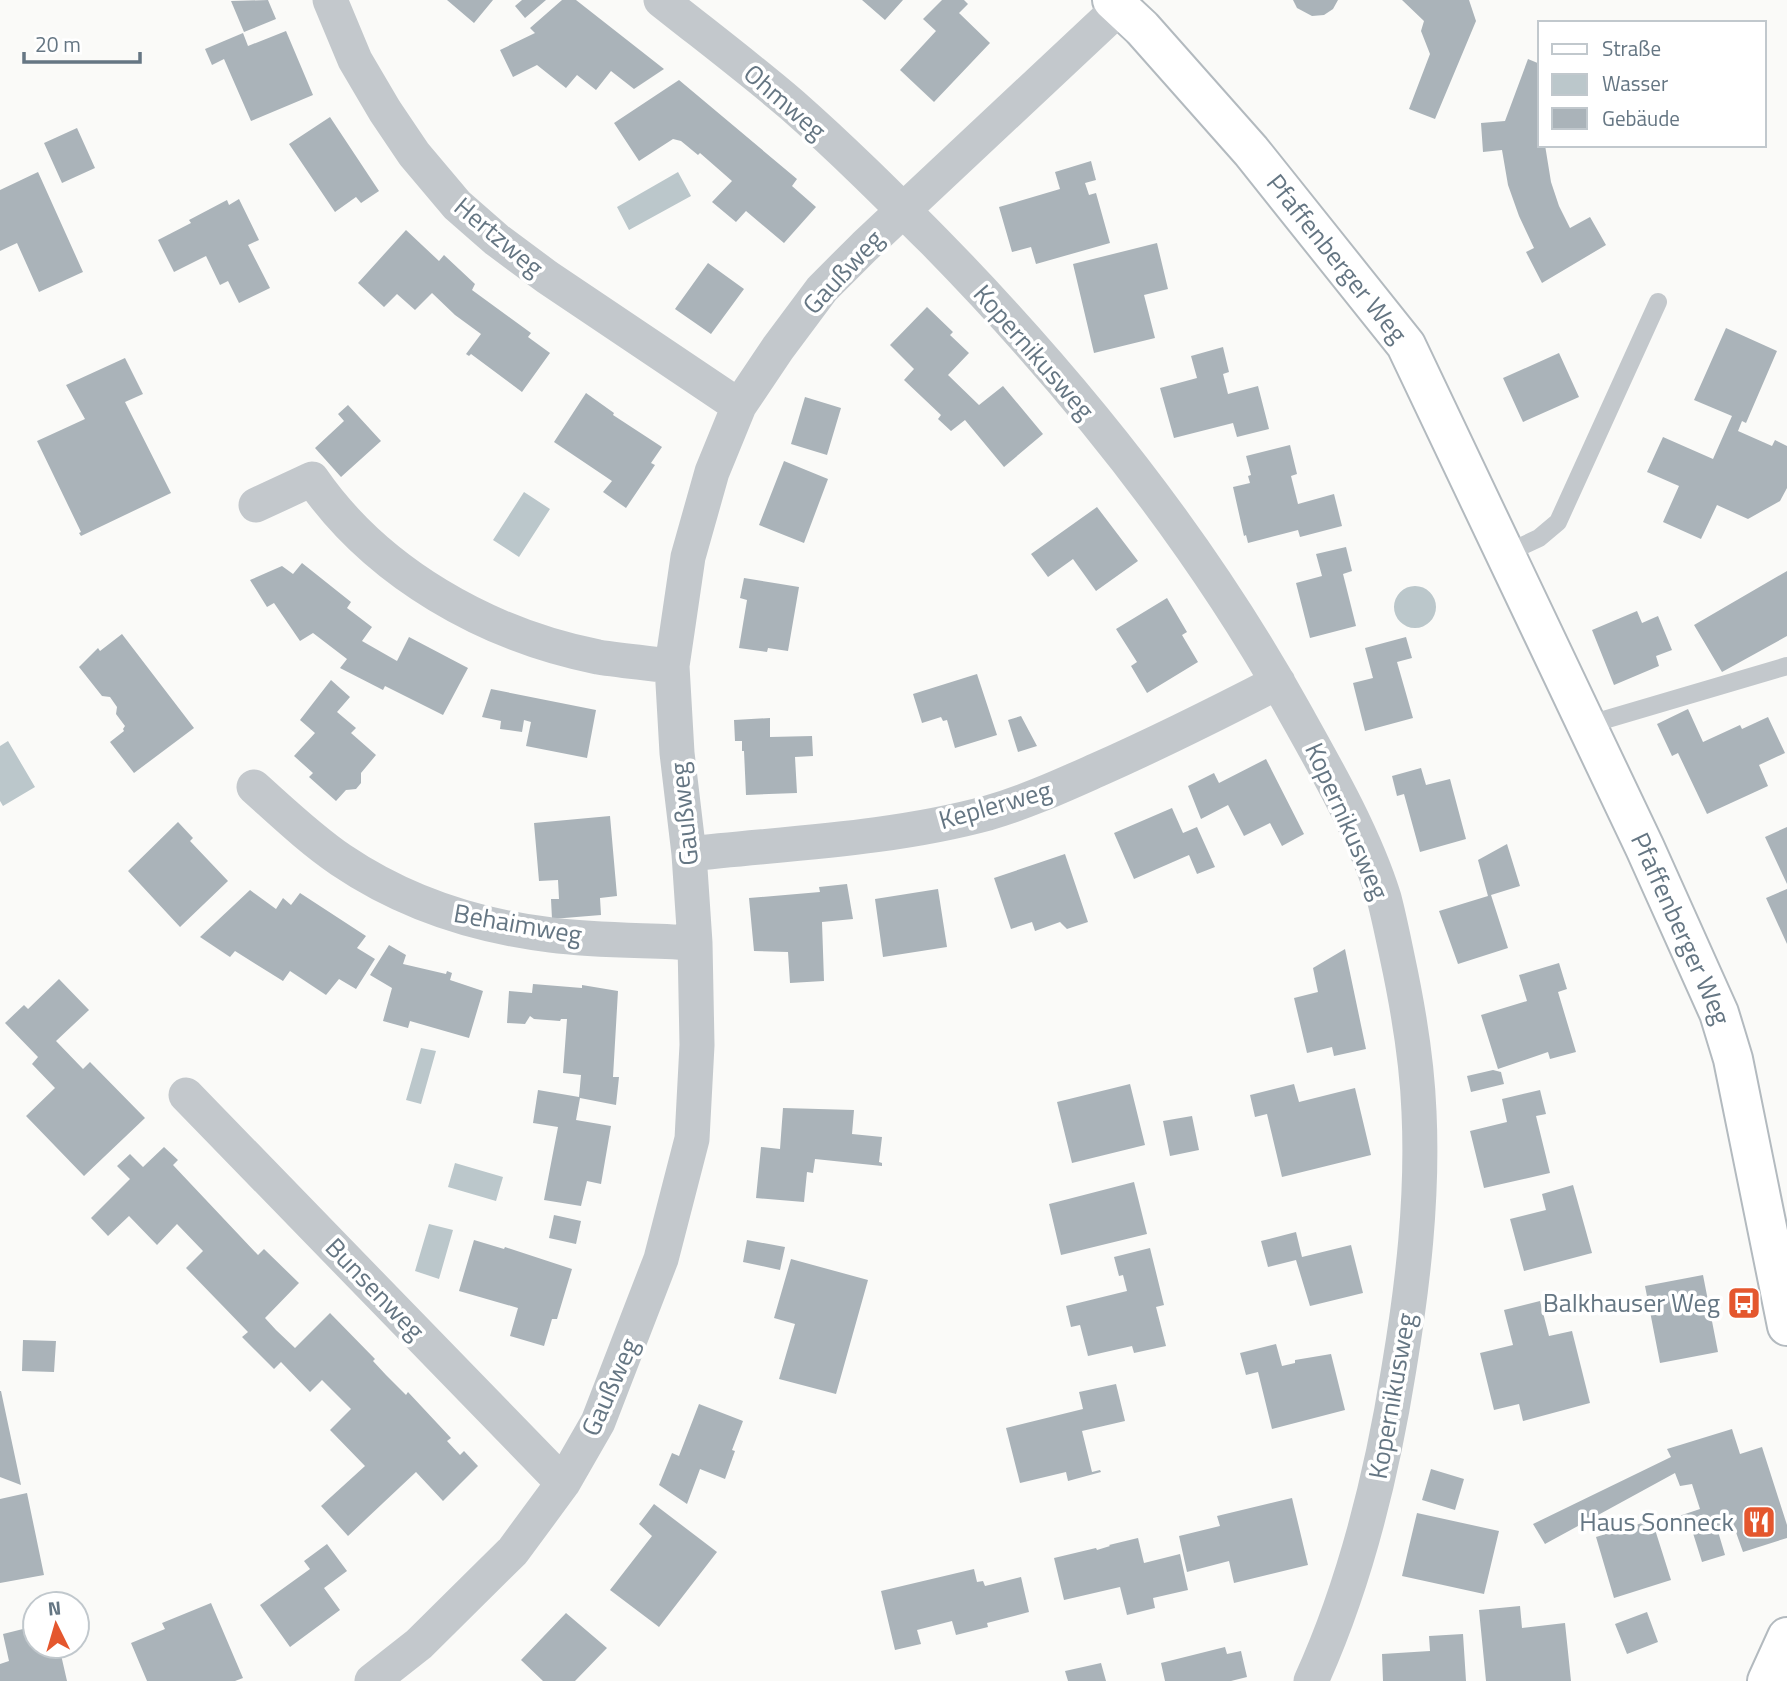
<svg xmlns="http://www.w3.org/2000/svg" width="1787" height="1681" viewBox="0 0 1787 1681" font-family="'Titillium Web',sans-serif">
<style>
.water{fill:#bbc7cb}
.building{fill:#aab3b9}
.lines{fill:none;stroke-linecap:round;stroke-linejoin:round}
.secondary-casing{stroke:#b3babf;stroke-width:42}
.service{stroke:#c3c8cc;stroke-width:18}
.minor{stroke:#c3c8cc;stroke-width:35}
.secondary{stroke:#fff;stroke-width:38}
.labels{text-anchor:middle;stroke-width:7;stroke-linejoin:round;paint-order:stroke}
.street-label{font-size:26px;fill:#657683;stroke:#fff}
.poi-label{font-size:26px;fill:#657683;stroke:#fff;text-anchor:end}
</style>
<rect width="100%" height="100%" fill="#fafaf8"/>
<!-- water -->
<path class="water" d="M678,172L691,196L629,230L617,207Z
M524,492L550,509L519,557L493,540Z
M1394 607a21 21 0 1 1 42 0a21 21 0 1 1-42 0Z
M8,741L35,787L3,806L0,801V746Z
M421,1048L436,1051L421,1104L406,1100Z
M455,1163L503,1177L496,1201L448,1187Z
M429,1224L453,1230L439,1279L415,1271Z"/>
<!-- building -->
<path class="building" d="M268,0L276,19L244,32L231,1Z
M447,0H493L474,23Z
M522,0H546L525,18L515,6Z
M562,0H576L664,69L634,89L611,71L596,90L577,75L566,88L537,65L513,77L500,50L535,33L530,28Z
M862,0H903L885,20Z
M942,0H964L968,4L959,13L990,43L934,102L900,70L936,31L923,19Z
M1293,0H1338L1333,9L1324,15L1312,16L1297,8Z
M1402,0H1469L1476,21L1435,119L1409,109L1430,54L1421,31L1424,21Z
M286,31L313,95L251,121L224,59L212,65L205,49L243,33L248,46Z
M1528,59L1540,64V145H1545L1551,182L1559,206L1570,228L1590,217L1606,245L1542,283L1526,252L1534,248L1519,216L1508,185L1502,150L1483,152L1481,123L1505,121Z
M679,80L797,179L792,186L816,207L784,243L746,211L736,222L712,202L732,181L700,153L698,155L681,141L673,139L639,161L614,123Z
M330,117L379,191L361,203L356,197L335,212L289,144Z
M77,128L95,168L62,183L44,143Z
M1091,161L1096,180L1085,183L1089,195L1096,193L1110,243L1036,264L1031,247L1012,252L999,207L1060,189L1055,172Z
M38,172L83,272L39,292L17,243L0,251V190Z
M239,199L259,240L248,245L270,288L239,303L228,281L220,285L206,256L174,272L158,240L191,223L189,220L227,200L229,205Z
M406,230L439,261L444,255L475,284L472,290L531,333L528,337L550,353L522,392L471,354L469,356L466,354L481,334L455,315L432,293L415,310L397,294L384,307L358,283Z
M1157,243L1168,289L1144,295L1155,338L1094,353L1073,264Z
M708,263L744,289L711,334L675,309Z
M927,307L953,332L950,335L969,353L948,375L979,405L1003,386L1043,434L1004,467L965,420L951,431L938,419L941,415L904,380L914,369L890,345Z
M1726,328L1777,351L1746,423L1742,421L1738,431L1772,446L1775,440L1787,446V488L1780,501L1748,519L1717,505L1701,539L1663,522L1679,486L1647,472L1663,437L1713,459L1732,416L1694,400Z
M1223,347L1229,372L1223,374L1228,394L1258,386L1269,429L1237,437L1233,423L1174,438L1160,388L1197,378L1191,356Z
M1559,353L1579,397L1523,422L1503,378Z
M125,358L143,394L125,402L171,493L81,536L79,533L81,532L37,441L85,419L66,385Z
M586,393L614,413L613,415L662,447L651,463L655,465L626,508L603,492L612,481L554,442Z
M805,397L841,408L827,455L791,444Z
M348,405L381,441L341,477L315,448L344,421L338,414Z
M1290,445L1297,474L1291,476L1298,504L1334,494L1342,526L1300,537L1298,530L1248,543L1246,535L1244,536L1233,487L1250,483L1248,476L1251,475L1246,456Z
M784,461L828,479L804,543L759,525Z
M1097,507L1138,561L1096,591L1073,559L1048,577L1031,554Z
M1346,547L1352,571L1343,574L1356,626L1310,638L1296,583L1322,576L1316,554Z
M302,563L351,602L347,608L372,627L362,641L397,661L409,637L468,668L443,715L385,686L383,690L340,668L347,659L313,633L300,641L274,603L267,607L250,580L282,566L293,574Z
M1787,571V636L1722,672L1694,625Z
M744,578L799,587L788,651L768,648L767,652L739,648L747,600L740,598Z
M1167,598L1187,632L1182,635L1198,662L1147,693L1131,666L1137,662L1116,629Z
M1637,611L1642,623L1658,616L1672,650L1656,656L1659,666L1614,685L1592,630Z
M122,634L194,728L134,773L110,742L124,731L123,729L125,726L116,714L117,707L110,697L102,696L79,667L98,648L100,651Z
M1406,637L1412,658L1397,662L1413,718L1365,731L1353,683L1373,678L1365,648Z
M977,674L997,735L955,748L947,720L943,721L941,717L922,723L913,694Z
M331,680L350,697L337,712L356,728L351,733L376,755L361,773V783L356,789L346,790L336,801L309,777L313,773L294,756L315,733L300,720Z
M491,689L596,710L587,758L526,746L531,722L524,720L522,732L500,729L501,721L482,717Z
M1688,709L1703,742L1740,725L1742,729L1768,717L1785,753L1759,765L1768,786L1707,814L1678,753L1672,756L1657,724Z
M1021,716L1037,746L1018,752L1008,720Z
M770,718V737L812,736L813,756L795,757L797,793L746,795L744,751H742V741H735L734,720Z
M1266,759L1304,834L1282,846L1270,823L1244,836L1228,805L1201,819L1188,786L1214,773L1219,783Z
M1421,768L1426,785L1450,779L1466,839L1420,852L1404,794L1397,796L1392,776Z
M1172,808L1183,833L1197,827L1215,867L1197,874L1189,855L1134,879L1114,833Z
M610,816L617,896L600,898L601,915L552,919L551,899H559L558,880L539,881L534,823Z
M178,822L193,838L190,841L228,881L180,927L128,871Z
M1787,827V884L1765,837Z
M1507,844L1520,886L1491,895L1508,948L1458,964L1439,911L1488,896L1478,860Z
M1065,854L1088,922L1067,929L1060,922L1035,931L1032,922L1011,929L994,878Z
M847,884L853,919L822,922L824,981L790,983L788,952L754,951L749,898L820,892L819,887Z
M938,889L947,947L883,957L875,899Z
M1787,889V944L1766,898Z
M250,890L276,909L283,898L291,905L300,893L366,936L357,948L375,959L356,989L339,979L326,995L290,971L283,981L235,951L230,957L200,937Z
M389,945L406,955L403,964L446,974L447,971L452,973L450,980L483,991L469,1038L410,1021L408,1028L383,1021L392,988L370,975Z
M1345,949L1366,1049L1334,1056L1332,1047L1307,1053L1294,998L1318,992L1313,968Z
M1559,963L1567,989L1558,992L1576,1052L1550,1059L1548,1052L1498,1069L1481,1015L1527,1001L1519,975Z
M59,979L89,1010L56,1041L83,1069L90,1062L145,1118L84,1176L26,1116L55,1088L32,1064L38,1057L5,1023L24,1005L28,1009Z
M533,984L582,988V985L618,991L613,1077H619L616,1105L580,1098L576,1120L611,1126L601,1184L587,1181L581,1206L544,1200L558,1127L533,1123L538,1090L579,1097L581,1075L563,1073L567,1019H561L560,1021L534,1019L530,1016L525,1024L507,1023L509,991L532,993Z
M1493,1070L1501,1072L1504,1084L1471,1092L1467,1076Z
M1130,1084L1145,1145L1072,1163L1057,1102Z
M1294,1084L1299,1102L1355,1088L1371,1155L1282,1177L1267,1114L1255,1117L1250,1095Z
M1540,1090L1546,1114L1536,1116L1550,1173L1484,1188L1470,1131L1507,1122L1502,1099Z
M783,1108L854,1110L852,1134L882,1137L879,1162L882,1163V1166L815,1159L813,1173L807,1172L804,1202L756,1198L761,1147L780,1149Z
M1192,1116L1199,1150L1170,1156L1163,1121Z
M164,1147L178,1160L173,1165L258,1255L264,1249L299,1283L265,1318L276,1330L295,1348L330,1313L375,1359L373,1361L386,1375L406,1395L408,1392L451,1438L447,1441L460,1455L464,1451L478,1466L443,1501L416,1472L348,1536L321,1506L365,1466L330,1430L351,1409L322,1380L310,1392L281,1362L274,1369L242,1337L248,1332L186,1268L203,1251L177,1224L157,1245L129,1216L108,1236L91,1218L130,1179L117,1166L130,1154L143,1167Z
M1134,1182L1147,1234L1061,1255L1049,1204Z
M1573,1185L1592,1253L1524,1271L1510,1219L1546,1210L1542,1194Z
M554,1215L581,1221L576,1244L549,1238Z
M1296,1232L1302,1257L1351,1245L1363,1293L1310,1306L1296,1260L1268,1267L1261,1241Z
M474,1240L504,1249L505,1247L572,1269L557,1319H552L544,1346L510,1336L518,1308L459,1291Z
M747,1240L785,1247L780,1270L743,1262Z
M1150,1248L1164,1305L1156,1307L1166,1346L1134,1353L1132,1346L1088,1356L1080,1325L1071,1327L1066,1306L1127,1291L1123,1275L1119,1276L1114,1257Z
M791,1259L868,1280L836,1394L779,1379L795,1324L774,1318Z
M1703,1275L1718,1352L1660,1363L1645,1286Z
M1540,1301L1549,1336L1572,1331L1590,1403L1523,1421L1519,1404L1494,1410L1480,1353L1513,1345L1504,1310Z
M23,1340L56,1341L54,1372L22,1371Z
M1276,1344L1282,1366L1295,1363V1360L1331,1354L1345,1410L1272,1429L1258,1372L1246,1375L1240,1353Z
M1116,1384L1125,1421L1082,1431L1092,1472L1100,1470L1101,1472L1068,1481L1066,1472L1020,1483L1006,1428L1083,1409L1079,1392Z
M0,1391H1L21,1485L0,1477Z
M699,1404L743,1421L732,1450L735,1451L725,1479L700,1469L687,1504L659,1485L672,1453L679,1456Z
M1732,1429L1740,1454L1762,1447L1787,1525V1538L1743,1552L1733,1524L1717,1528L1725,1555L1702,1562L1692,1530L1681,1533L1676,1517L1700,1509L1692,1484L1680,1486L1675,1473L1545,1544L1533,1524L1671,1457L1667,1449Z
M1431,1469L1464,1479L1455,1510L1422,1500Z
M27,1493L44,1575L0,1583V1499Z
M1292,1498L1308,1565L1234,1583L1229,1561L1187,1572L1179,1536L1220,1526L1217,1516Z
M654,1504L717,1552L659,1627L610,1590L652,1536L639,1524Z
M1417,1513L1499,1531L1484,1594L1402,1576Z
M1652,1520L1671,1580L1614,1598L1596,1537Z
M1138,1538L1144,1563L1180,1554L1188,1590L1153,1598L1155,1608L1127,1615L1120,1587L1064,1600L1054,1558L1096,1548L1097,1550L1110,1546L1109,1545Z
M327,1544L347,1571L324,1588L340,1610L290,1647L260,1605L310,1569L304,1561Z
M974,1569L977,1582L983,1581L985,1586L1021,1577L1029,1612L987,1623L988,1627L956,1635L952,1621L917,1630L921,1644L895,1650L881,1591Z
M211,1603L243,1678L235,1681H147L131,1643L165,1629L162,1623Z
M1520,1606L1522,1628L1565,1623L1571,1681H1486L1479,1610Z
M1647,1612L1658,1642L1627,1654L1615,1624Z
M566,1613L607,1648L575,1681H543L521,1660Z
M35,1626V1646H59L67,1681H0V1664L9,1661L3,1634Z
M1463,1634L1466,1681H1383L1382,1654L1430,1651L1429,1636Z
M1225,1647L1227,1654L1241,1651L1247,1677L1231,1681H1165L1161,1663Z
M1101,1663L1106,1681H1068L1065,1671Z"/>
<g class="lines">
<defs>
<g id="secondary">
<path id="s1" d="M1112,0L1142,28L1251,151L1406,345L1645,848L1719,1013L1733,1059L1787,1326"/>
<path d="M1767,1681L1787,1637"/>
</g>
</defs>
<!-- secondary casing -->
<use href="#secondary" class="secondary-casing"/>
<!-- service -->
<path class="service" d="M1505,554L1539,538L1558,522L1658,302
M1587,725L1787,666"/>
<!-- minor -->
<path class="minor" d="M330,0L355,60L385,111L414,154L457,205L497,240L547,277L739,406
M661,0C705,35 750,69 792,105C842,149 888,195 935,242C1073,383 1198,538 1294,711C1327,770 1364,834 1384,898C1389,917 1393,937 1397,956C1408,1007 1417,1060 1419,1112C1423,1198 1413,1284 1399,1368C1382,1475 1356,1582 1311,1681
M256,505L312,479C377,573 487,635 598,657C623,661 648,663 672,666
M254,787C282,812 310,839 341,860C403,902 476,926 551,935C598,941 647,940 695,943
M689,854C789,843 892,839 988,813C1026,802 1061,786 1097,770C1158,743 1218,713 1278,682
M186,1095L563,1483
M372,1681L419,1644L513,1551L563,1483L598,1422L661,1259L692,1139L697,1045L695,943L689,854L677,753L672,666L688,557L712,472L739,406L778,348L822,289L865,246L1120,7"/>
<!-- secondary -->
<use href="#secondary" class="secondary"/>
</g>
<!-- icons -->
<defs>
<symbol id="bus-square" viewBox="-11 -11 22 22"><rect x="-9" y="-9" width="18" height="18" rx="4" fill="#e4572e" stroke="#fff"/><path d="M-5-6H5V4H4V6H2V4H-2V6H-4V4H-5ZM-3.5-4V0h7V-4ZM-3.5 1.2v1.5H-2V1.2ZM2 1.2v1.5H3.5V1.2Z" fill="#fff"/></symbol>
<symbol id="restaurant-square" viewBox="-11 -11 22 22"><rect x="-9" y="-9" width="18" height="18" rx="4" fill="#e4572e" stroke="#fff"/><path d="M-5-6h1v4h1v-4h1v4h1v-4h1v5L-1.5 .5V6h-2V.5L-5-1ZM5-6V6H3V1.5H1.5Q1.5-4 5-6Z" fill="#fff"/></symbol>
</defs>
<g fill-rule="evenodd">
<use href="#bus-square" x="1725" y="1284" width="38" height="38"/>
<use href="#restaurant-square" x="1740" y="1503" width="38" height="38"/>
</g>
<g class="labels">
<!-- street labels -->
<g class="street-label">
<text transform="translate(785 102) rotate(41)" y="9">Ohmweg</text>
<text transform="translate(499 237) rotate(40)" y="9">Hertzweg</text>
<text dy="9" stroke="none"><textPath href="#s1" startOffset="343">Pfaffenberger Weg</textPath></text>
<text transform="translate(843 272) rotate(-47)" y="9">Gaußweg</text>
<text transform="translate(1034 352) rotate(49)" y="9">Kopernikusweg</text>
<text transform="translate(995 805) rotate(-16)" y="9">Keplerweg</text>
<text transform="translate(684 814) rotate(-96)" y="9">Gaußweg</text>
<text transform="translate(1347 821) rotate(66)" y="9">Kopernikusweg</text>
<text transform="translate(518 924) rotate(10)" y="9">Behaimweg</text>
<text dy="9" stroke="none"><textPath href="#s1" startOffset="1099">Pfaffenberger Weg</textPath></text>
<text transform="translate(375 1289) rotate(46)" y="9">Bunsenweg</text>
<text transform="translate(610 1387) rotate(-66)" y="9">Gaußweg</text>
<text transform="translate(1392 1396) rotate(-80)" y="9">Kopernikusweg</text>
</g>
<!-- poi labels -->
<g class="poi-label">
<text x="1720" y="1312">Balkhauser Weg</text>
<text x="1734" y="1531">Haus Sonneck</text>
</g>
</g>
<!-- legend -->
<rect x="1538" y="21" width="228" height="126" fill="#ffffff" stroke="#c1c8cd" stroke-width="2"/>
<rect x="1552" y="44" width="35" height="10" fill="#ffffff" stroke="#c1c8cd" stroke-width="2"/>
<text x="1602" y="56" font-size="21" fill="#657683">Straße</text>
<rect x="1552" y="74" width="35" height="21" fill="#bbc7cb" stroke="#c1c8cd" stroke-width="2"/>
<text x="1602" y="91" font-size="21" fill="#657683">Wasser</text>
<rect x="1552" y="108" width="35" height="21" fill="#aab3b9" stroke="#c1c8cd" stroke-width="2"/>
<text x="1602" y="126" font-size="21" fill="#657683">Gebäude</text>
<!-- north arrow -->
<g transform="translate(56 1625) rotate(355)"><circle r="33" fill="#ffffff" stroke="#c1c8cd" stroke-width="2"/>
<path d="M0-5L12 26L0 18L-12 26Z" fill="#e4572e"/>
<text y="-10" font-size="19" font-weight="bold" text-anchor="middle" fill="#657683">N</text>
</g>
<!-- scale -->
<path d="M24 52v10h116v-10" fill="none" stroke="#657683" stroke-width="3.5"/>
<text x="35" y="52" font-size="21" fill="#657683" stroke="#ffffff" stroke-width="5" paint-order="stroke">20 m</text>
</svg>
